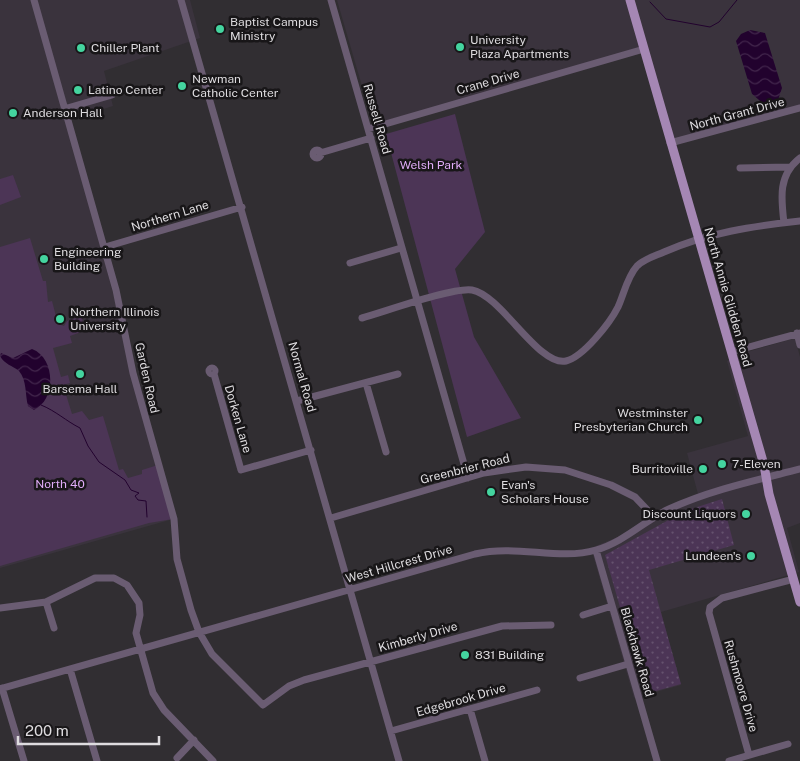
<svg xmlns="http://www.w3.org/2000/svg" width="800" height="761" viewBox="0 0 800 761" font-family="'Public Sans',sans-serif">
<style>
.built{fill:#3a333d}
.grass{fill:url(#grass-dots)}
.park{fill:#4c3556}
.water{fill:url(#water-waves)}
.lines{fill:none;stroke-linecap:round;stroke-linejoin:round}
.stream{stroke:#22022e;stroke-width:1}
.minor{stroke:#6a5c72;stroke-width:7}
.major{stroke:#a587b4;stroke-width:9}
.poi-dot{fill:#44d49f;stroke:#181618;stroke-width:2}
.labels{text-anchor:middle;stroke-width:5;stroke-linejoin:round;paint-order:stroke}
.poi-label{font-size:12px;fill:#dedcdf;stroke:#181618;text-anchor:start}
.street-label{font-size:12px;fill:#dedcdf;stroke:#181618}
.park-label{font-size:12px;fill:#e0acf8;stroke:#181618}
</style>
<defs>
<pattern id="grass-dots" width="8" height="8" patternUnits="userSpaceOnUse" patternTransform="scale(1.25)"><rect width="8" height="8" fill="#4c3556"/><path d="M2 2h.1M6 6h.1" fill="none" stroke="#65526e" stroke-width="1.8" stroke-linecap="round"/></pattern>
<pattern id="water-waves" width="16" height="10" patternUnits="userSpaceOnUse" patternTransform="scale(1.25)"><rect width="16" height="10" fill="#22022e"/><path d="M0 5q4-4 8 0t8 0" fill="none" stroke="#42264c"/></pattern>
</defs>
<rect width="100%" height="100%" fill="#312e32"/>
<!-- built -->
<path class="built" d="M0,0H190L200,38L104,71L113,106L67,120L173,519L0,568Z
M337,0H800V107L670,143L644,50L373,124Z
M795,338L800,357V523L787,528L799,572L661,612L681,685L634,698L591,548L620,536L659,510L698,494L687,453L748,436L727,361L737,355Z"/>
<!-- grass -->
<path class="grass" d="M722,499L734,545L649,570L681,684L645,694L605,555L685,511Z"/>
<!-- park -->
<path class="park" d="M455,114L485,232L455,269L474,337L521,418L467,437L386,134Z
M13,175L21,197L0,205V179Z
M30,238L43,281H46L48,302L52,301L58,324L64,326L67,321L82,316L83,327L80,328L81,332L70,336L72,343L53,348L61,377L68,375L70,383L63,385L72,414L82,411L89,420L103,416L119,470L123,469L128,478L142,474V470L158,465L173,519L149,523L0,566V247Z"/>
<!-- water -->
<path class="water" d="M750,30L765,33L782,88L778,100L765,105L752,94L736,41L741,34Z
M32,349C56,358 56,400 34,410L28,406C25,395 27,380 19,371C12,365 5,365 0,356L1,353L13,358Z"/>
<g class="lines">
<!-- stream -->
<path class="stream" d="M650,2L666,19L710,27L719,22L737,0
M41,405C56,411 66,421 80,428L88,446L99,462L125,480L131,490L139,493L135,496L138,500L146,501L147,517"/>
<!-- minor -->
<path class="minor" d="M34,0L116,290L133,373L174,519L177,559L191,610L199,632L212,654L263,705L289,686L304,680L502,626L551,625
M181,0L399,761
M331,0L468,478
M64,109L112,95
M368,129L644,49
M670,143L800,108
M313 154a4 4 0 1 1 8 0a4 4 0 1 1-8 0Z
M320,153L371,138
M740,168L790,167
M784,223C781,198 778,175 800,158
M105,247L242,207
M350,263L401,248
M362,318C384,312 453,287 472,290C501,295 539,367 566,361C583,357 610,323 618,307C624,294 627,277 637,266C644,259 655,256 664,252C707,233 753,226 800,221
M797,333L800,345
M731,352L800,333
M209 371a3 3 0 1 1 6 0a3 3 0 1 1-6 0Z
M214,374L241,470L311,450
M366,383L386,452
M297,401L398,374
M331,518L484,473L526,467L565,470L611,485L635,497L654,517
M596,550L657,761
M46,602L54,628
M0,608L46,602L95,578H114L127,585L139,603L140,615L136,633L153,693L164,710L213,761
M583,615L612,606
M70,669L97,761
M580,678L628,664
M2,688L24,761
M0,689L475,554C517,544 558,561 596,550C624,542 644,521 669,509C710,490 757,480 800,469
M470,709L485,761
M391,731L537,690
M749,755L709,613L710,607L722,598L794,579
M177,758L194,740
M729,761L788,744"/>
<!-- major -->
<path class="major" d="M630,0L764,465L769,494L800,602"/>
</g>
<!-- markers -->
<g class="poi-dot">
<circle cx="220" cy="29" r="5"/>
<circle cx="460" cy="47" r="5"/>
<circle cx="81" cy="48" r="5"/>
<circle cx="182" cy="86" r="5"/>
<circle cx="78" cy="90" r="5"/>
<circle cx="13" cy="113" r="5"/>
<circle cx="44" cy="259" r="5"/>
<circle cx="60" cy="319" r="5"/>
<circle cx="80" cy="374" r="5"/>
<circle cx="698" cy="420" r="5"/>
<circle cx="722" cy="464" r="5"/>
<circle cx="703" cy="469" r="5"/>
<circle cx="491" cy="492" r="5"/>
<circle cx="746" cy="514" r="5"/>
<circle cx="751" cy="556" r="5"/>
<circle cx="465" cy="655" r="5"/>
</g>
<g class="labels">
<!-- poi labels -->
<g class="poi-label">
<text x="230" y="26">Baptist Campus<tspan x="230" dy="14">Ministry</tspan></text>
<text x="470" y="44">University<tspan x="470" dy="14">Plaza Apartments</tspan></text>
<text x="91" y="52">Chiller Plant</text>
<text x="192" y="83">Newman<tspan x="192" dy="14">Catholic Center</tspan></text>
<text x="88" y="94">Latino Center</text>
<text x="23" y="117">Anderson Hall</text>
<text x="54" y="256">Engineering<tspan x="54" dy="14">Building</tspan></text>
<text x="70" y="316">Northern Illinois<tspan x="70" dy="14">University</tspan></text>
<text x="80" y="393" text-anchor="middle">Barsema Hall</text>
<text x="688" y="417" text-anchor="end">Westminster<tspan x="688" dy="14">Presbyterian Church</tspan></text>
<text x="732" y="468">7-Eleven</text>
<text x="693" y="473" text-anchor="end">Burritoville</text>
<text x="501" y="489">Evan's<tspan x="501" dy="14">Scholars House</tspan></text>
<text x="736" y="518" text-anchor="end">Discount Liquors</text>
<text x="741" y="560" text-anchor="end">Lundeen's</text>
<text x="475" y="659">831 Building</text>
</g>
<!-- street labels -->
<g class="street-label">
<text transform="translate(488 82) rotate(-16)" y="4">Crane Drive</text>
<text transform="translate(737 114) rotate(-15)" y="4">North Grant Drive</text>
<text transform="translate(377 119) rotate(74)" y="4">Russell Road</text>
<text transform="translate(170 216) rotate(-17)" y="4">Northern Lane</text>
<text transform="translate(728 297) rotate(74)" y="4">North Annie Glidden Road</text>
<text transform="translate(302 377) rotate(74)" y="4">Normal Road</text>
<text transform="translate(147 378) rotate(77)" y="4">Garden Road</text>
<text transform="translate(238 419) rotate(74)" y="4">Dorken Lane</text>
<text transform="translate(465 469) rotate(-14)" y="4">Greenbrier Road</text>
<text transform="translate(399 564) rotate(-16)" y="4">West Hillcrest Drive</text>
<text transform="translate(418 637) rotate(-16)" y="4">Kimberly Drive</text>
<text transform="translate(637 652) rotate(74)" y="4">Blackhawk Road</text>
<text transform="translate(741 686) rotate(74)" y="4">Rushmoore Drive</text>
<text transform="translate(461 700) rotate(-16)" y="4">Edgebrook Drive</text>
</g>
<!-- park labels -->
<g class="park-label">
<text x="431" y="169">Welsh Park</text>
<text x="60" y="488">North 40</text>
</g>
</g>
<!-- scale -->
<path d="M18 736v8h141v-8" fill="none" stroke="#dedcdf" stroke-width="2.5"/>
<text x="25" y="736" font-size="15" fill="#dedcdf" stroke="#181618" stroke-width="4" paint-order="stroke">200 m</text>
</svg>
